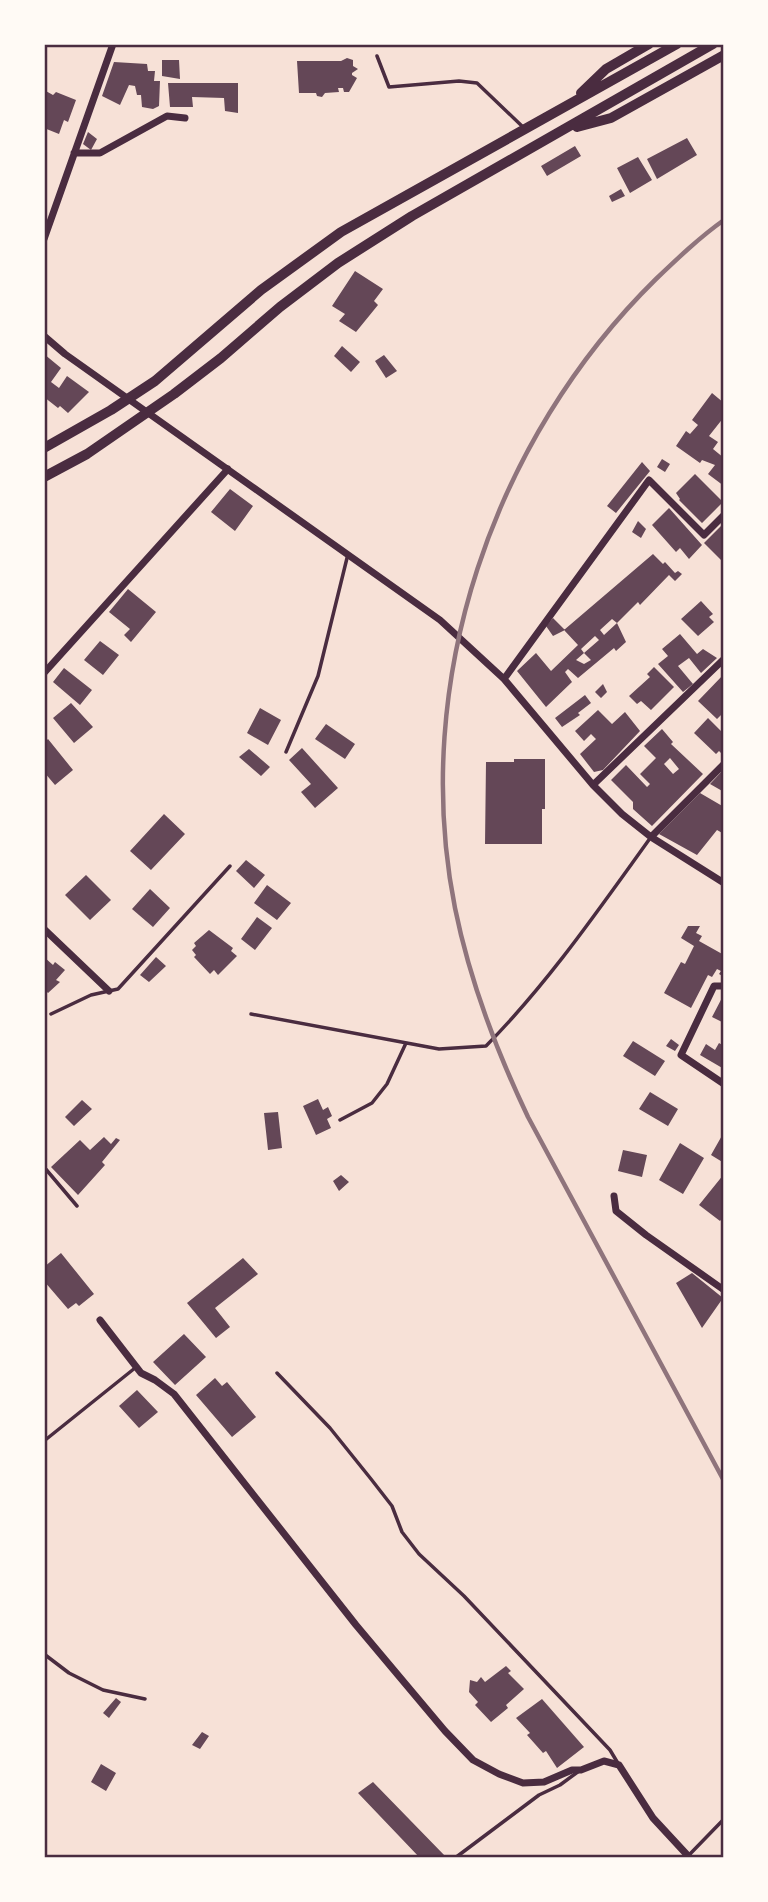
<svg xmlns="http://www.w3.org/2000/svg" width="768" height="1902" viewBox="0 0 768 1902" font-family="'Titillium Web',sans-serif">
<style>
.building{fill:#644757;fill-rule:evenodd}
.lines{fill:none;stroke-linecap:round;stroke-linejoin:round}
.service{stroke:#4a2c40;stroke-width:3.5}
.minor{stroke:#4a2c40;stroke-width:7}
.secondary{stroke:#4a2c40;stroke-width:10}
.rail{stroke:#8f747c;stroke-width:4.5}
.neatline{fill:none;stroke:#4a2c40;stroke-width:2.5}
</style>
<rect width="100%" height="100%" fill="#f7e1d7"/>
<!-- building -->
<path class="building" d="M347,58L353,60V66L358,69L352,73V75L357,78L349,92H344L343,88H338L339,92L325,93L322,97L317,96L316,93H299L297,61H341Z
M162,60H179L180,79L162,76Z
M114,62L147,64L148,71H155L154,81H160L159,106L153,109L142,107L141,95H137L135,86L129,85L120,105L102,96Z
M168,83H238V113L225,111L224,98L192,97L193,107H170Z
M44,90L53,95L56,92L76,100L68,122L64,120L59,134L44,128Z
M88,132L97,139L91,150L83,144Z
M687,138L697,155L657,179L647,159Z
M575,146L581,156L547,176L541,166Z
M638,157L652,180L630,193L617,168Z
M621,189L625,196L612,202L609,196Z
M355,271L383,289L374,301L378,305L356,332L339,321L345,314L332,306Z
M342,346L360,362L351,372L334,356Z
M44,354L61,368L51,382L59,388L67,376L89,392L68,413L60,406L58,408L44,397Z
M384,355L397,371L386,378L375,361Z
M712,393L724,403V417L709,436L718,442L713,449L724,458V486L708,474L715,465L702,460L700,463L676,446L686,431L690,434L698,425L692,420Z
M662,459L670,464L665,472L657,467Z
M642,462L650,471L616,513L607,506Z
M695,474L723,502L702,523L679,500L680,499L676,493Z
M230,489L253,506L235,531L211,512Z
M669,508L702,545L689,559L680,548L676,552L652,525Z
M638,521L646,529L641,538L632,532Z
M724,523V563L704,543Z
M653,554L663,564L665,562L675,573L678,571L682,574L675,581L669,575L640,605L638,602L617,623L612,619L600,630L604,635L617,623L626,642L616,651L614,648L578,678L568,669L565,672L572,682L546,707L517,671L536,653L551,671L578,645L564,630ZM595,636L599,640L584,653L581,649ZM584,653L591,660L584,664L576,660Z
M128,589L156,612L131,642L124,635L130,629L109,612Z
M701,601L713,614L709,617L714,622L698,636L681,619Z
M553,618L565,630L553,636L546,626Z
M680,634L697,654L703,649L717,658L701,673L689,658L678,666L693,684L683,692L658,664L668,656L662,649Z
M100,641L119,655L103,675L84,660Z
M654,667L674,687L651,710L641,701L637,704L629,696L650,677L647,674Z
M64,668L92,690L80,705L53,682Z
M724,674V712L717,719L698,701Z
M603,684L607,692L601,698L595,692Z
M585,695L591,703L578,713L580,715L562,727L555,718Z
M71,703L93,727L74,743L53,718Z
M260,708L281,720L268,745L247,733Z
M598,710L612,724L625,712L640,731L603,770L594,772L580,754L596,739L591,734L584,741L575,731Z
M708,718L723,733L724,731L723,755L719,751L716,754L694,733Z
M326,724L355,744L345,759L315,739Z
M662,729L673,742L671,744L703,774L652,826L633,809V802L611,780L626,765L647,787L650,784L640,774L656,758L644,746ZM670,758L679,769L673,774L664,764Z
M48,739L73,770L55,785L44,772V743Z
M302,748L338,788L315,808L301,792L311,784L289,760Z
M249,749L270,767L261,776L239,757Z
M514,759H545V809H542V844H485L486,762H514Z
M724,769V792L710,784Z
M700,793L724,807V834L717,830L697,855L659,834Z
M164,814L185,834L151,870L130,851Z
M246,860L265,875L254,888L236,871Z
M86,875L111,900L90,920L65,895Z
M267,885L291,903L277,920L254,903Z
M150,889L170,908L153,927L132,909Z
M257,917L272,928L255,950L241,939Z
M688,926H700L696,933L702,936L699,941L724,955V977L719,974L721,971L717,969L712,977L708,975L691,1008L664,993L681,962L685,964L694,946L681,938Z
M209,930L233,948L231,951L237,956L218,975L214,970L210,974L194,957L196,955L192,950L196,946L194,943Z
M44,957L53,965L55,962L65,970L56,980L60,982L48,993L44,989Z
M156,957L166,966L149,982L140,975Z
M724,994V1023L712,1017Z
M671,1039L679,1045L675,1051L666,1046Z
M633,1041L665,1061L655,1076L623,1056Z
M719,1043L724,1046V1069L700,1055L706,1044L715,1050Z
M650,1092L678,1109L668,1126L639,1109Z
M318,1099L323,1110L328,1107L332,1116L327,1119L331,1128L316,1135L303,1106Z
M82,1100L92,1109L74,1126L65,1117Z
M278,1112L282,1148L268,1150L264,1113Z
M724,1132V1163L711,1155Z
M104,1137L111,1144L116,1138L120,1140L102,1162L105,1165L78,1195L51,1167L80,1140L90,1150Z
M680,1143L704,1158L683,1194L659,1180Z
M623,1150L647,1155L642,1177L618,1171Z
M724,1174V1216L720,1221L699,1205Z
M341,1175L349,1182L339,1191L333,1181Z
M61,1253L94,1294L79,1306L76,1303L68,1309L44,1281V1267Z
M243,1258L258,1274L215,1308L230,1327L216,1338L187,1303Z
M692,1273L723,1298L702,1328L676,1283Z
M184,1334L206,1357L175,1385L153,1362Z
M215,1378L222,1386L227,1382L256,1417L232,1437L196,1395Z
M137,1390L158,1412L139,1428L119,1406Z
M506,1666L511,1671L508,1673L524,1689L506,1705L508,1708L491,1722L475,1705L478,1702L469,1692L470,1680L477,1682L481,1677L485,1682Z
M116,1698L121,1702L109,1718L103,1713Z
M542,1699L584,1747L557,1768L546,1751L543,1753L527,1735L530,1733L516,1718Z
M202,1732L209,1736L200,1749L192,1745Z
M101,1764L116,1773L106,1791L91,1782Z
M373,1782L446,1857L420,1858L358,1793Z"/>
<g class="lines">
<!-- service -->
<path class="service" d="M377,56L389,87L459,81L477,83L524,128
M286,752L318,676L348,554
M51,1014L91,995L118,989L230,866
M251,1014L439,1049L486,1046C549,982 599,909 651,837
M340,1120L372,1103L387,1084L406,1043
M44,1167L77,1206
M277,1373L330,1428L371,1479L392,1506L402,1532L419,1554L464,1596L610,1750L619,1765
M44,1441L135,1368
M44,1654L69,1673L103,1690L145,1699
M689,1855L724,1819
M455,1858L539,1795L560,1785L579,1771"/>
<!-- minor -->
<path class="minor" d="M74,153H100L167,116L185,118
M44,239L113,44
M44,336L65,354L440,620L504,679L593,785L622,814L651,837L724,883
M44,673L228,469
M504,679L649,480L704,535L724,515
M593,785L724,659
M651,837L724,764
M44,929L109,991
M724,986H714L681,1055L724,1084
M614,1196L616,1211L646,1235L724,1290
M100,1320L141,1373L155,1380L174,1394L356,1625L445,1731L473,1760L499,1774L523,1783L544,1782L572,1770H581L604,1761L619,1765L653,1818L690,1858"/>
<!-- secondary -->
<path class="secondary" d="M581,93L606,69L649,44
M577,127L611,118L724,55
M44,448L111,410L155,381L261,290L341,232L677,44
M44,477L87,454L174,394L221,358L280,307L338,263L412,216L713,44"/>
<!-- rail -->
<path class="rail" d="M724,220C700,237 678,258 656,279C493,439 410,682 455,908C470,982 496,1050 528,1117L724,1481"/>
</g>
<!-- border -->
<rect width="768" height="1902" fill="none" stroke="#fffaf5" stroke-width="91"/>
<rect x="46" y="46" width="676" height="1810" class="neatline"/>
</svg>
